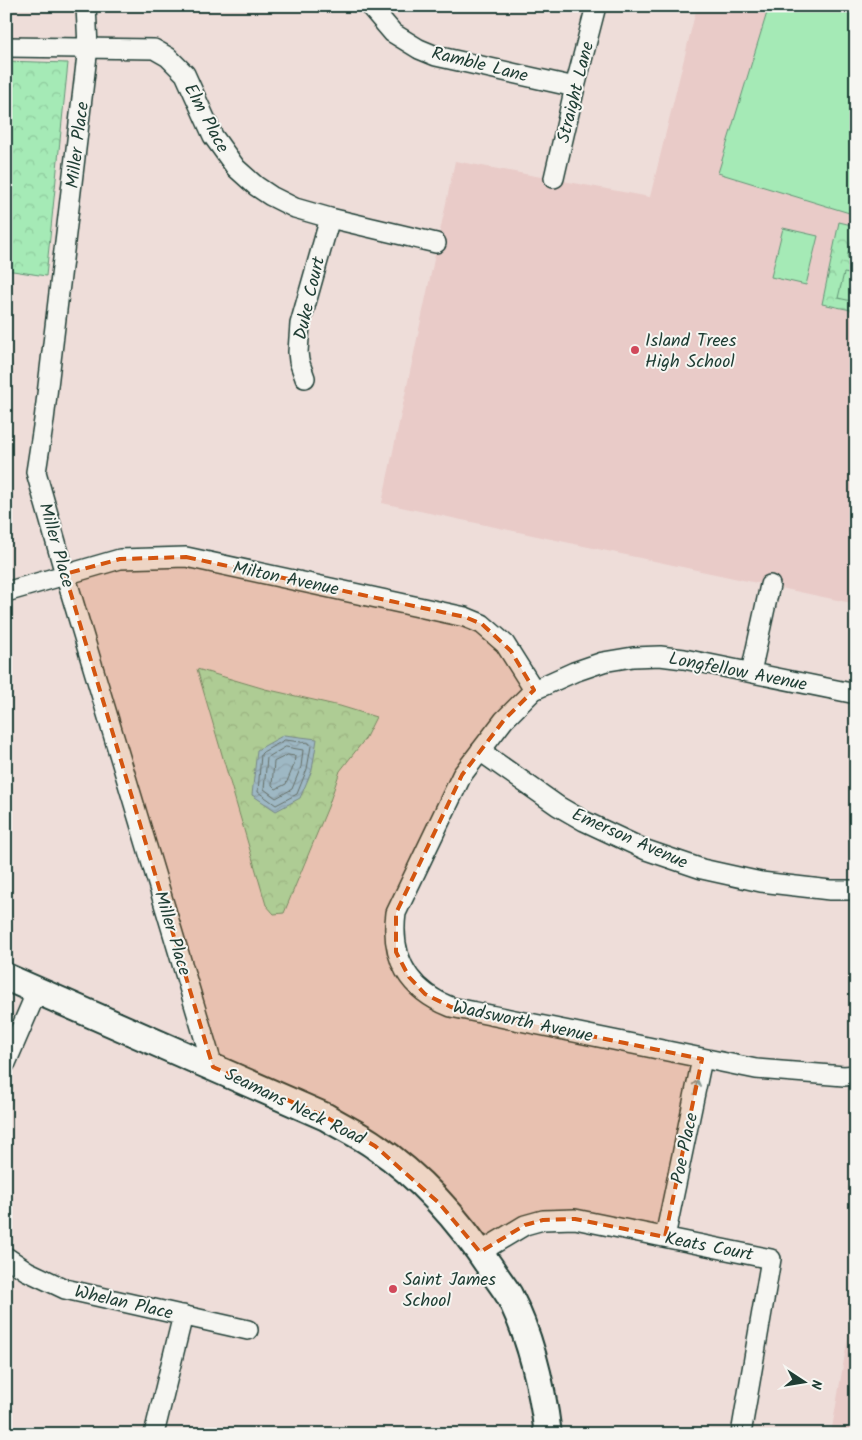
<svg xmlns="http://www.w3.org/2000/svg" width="862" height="1440" viewBox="0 0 862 1440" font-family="Kalam,sans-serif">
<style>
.built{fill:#e9cbc8}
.forest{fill:url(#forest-crowns);stroke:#629475}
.pitch{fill:#a5eab6;stroke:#629475}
.water{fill:url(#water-waves);stroke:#6396a6}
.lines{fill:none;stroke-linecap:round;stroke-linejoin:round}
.shore{stroke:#4d7880;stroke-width:1}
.street-casing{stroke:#1f3d34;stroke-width:22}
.secondary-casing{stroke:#1f3d34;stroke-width:30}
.street{stroke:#f6f6f2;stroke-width:19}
.secondary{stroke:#f6f6f2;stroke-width:26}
.oneway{stroke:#8a9a93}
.marked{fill:#d45610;fill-opacity:0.2;stroke:#d45610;stroke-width:4;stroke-dasharray:10 6;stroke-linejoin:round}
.poi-dot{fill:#d1495b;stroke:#f6f6f2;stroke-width:2}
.labels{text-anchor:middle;stroke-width:4;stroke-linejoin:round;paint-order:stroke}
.street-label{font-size:18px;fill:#1f3d34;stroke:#f6f6f2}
.poi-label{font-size:18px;fill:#1f3d34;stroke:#f6f6f2;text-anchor:start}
</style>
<defs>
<pattern id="forest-crowns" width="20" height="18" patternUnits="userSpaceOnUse" patternTransform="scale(1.25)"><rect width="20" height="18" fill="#a5eab6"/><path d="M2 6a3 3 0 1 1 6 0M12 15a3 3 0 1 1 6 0" fill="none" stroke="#8eca9d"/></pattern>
<pattern id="water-waves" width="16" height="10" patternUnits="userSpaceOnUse" patternTransform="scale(1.25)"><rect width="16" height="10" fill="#91d1f2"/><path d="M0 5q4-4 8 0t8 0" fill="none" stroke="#7db4d0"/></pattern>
</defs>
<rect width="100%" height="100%" fill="#eeddd9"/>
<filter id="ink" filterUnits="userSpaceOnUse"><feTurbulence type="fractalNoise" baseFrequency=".02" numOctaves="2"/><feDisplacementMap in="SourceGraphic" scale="10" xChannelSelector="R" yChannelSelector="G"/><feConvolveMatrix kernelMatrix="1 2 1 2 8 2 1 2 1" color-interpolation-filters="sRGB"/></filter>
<g filter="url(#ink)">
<!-- built -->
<path class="built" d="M697,6H856V604L382,503L455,161L650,197Z
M856,1291V1434H831Z"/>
<!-- forest -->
<path class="forest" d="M6,61L68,63L46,276L6,270Z
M839,222L856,226V311L822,304Z
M197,669L265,689L340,706L376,717L365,739L340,771L328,807L284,913L274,914L266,905Z"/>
<!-- pitch -->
<path class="pitch" d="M769,6H856V215L718,173Z
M783,228L818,236L806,285L771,277Z
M853,233H856V260L847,258Z
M844,273L856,275V302L838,298Z"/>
<!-- water -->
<path class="water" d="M284,735L317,739L312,770L300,798L276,811L252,795L257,750Z"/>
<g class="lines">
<!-- shore -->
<path class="shore" d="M285,740L309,743L311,746L307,769L297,794L276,805L258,792L261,754L263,752Z
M286,747L303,750L301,767L292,789L276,798L264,789L267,758Z
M288,755L295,756L294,765L286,784L276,789L272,785L274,762Z"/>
<defs>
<path id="street" d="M86,6L88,47L44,420L36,472L65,574L213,1067
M370,6L393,33L419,49L436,56L575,87
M6,47L154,49L168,57L185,74L213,136L236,168L256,186L271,196L295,208L330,218L436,243
M554,178L575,87L596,6
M305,378L299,361L298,352L300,324L330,218
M6,592L120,559L186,557L465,617L482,624L505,644L534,690
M751,672L770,585
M856,694L684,659L660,656L633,657L603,662L574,672L534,690L504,720L462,775L396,913C390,958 408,990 451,1007L756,1069L844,1076L856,1075
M480,751L558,806L584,821L646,850L702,869L761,882L830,890H856
M6,1063L37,991
M665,1237L702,1059
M480,1252L525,1225L543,1220L575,1219L771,1259L741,1434
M6,1257L27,1271L65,1289L248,1330
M154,1434L183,1315"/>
<path id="secondary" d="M6,977L326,1117C342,1127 360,1135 375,1146C422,1178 461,1223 492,1270C497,1278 504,1287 509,1295C531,1337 542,1387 548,1434"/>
</defs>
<!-- street casing -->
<use href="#street" class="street-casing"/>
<!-- secondary casing -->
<use href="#secondary" class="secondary-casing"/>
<!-- street -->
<use href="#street" class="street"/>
<!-- secondary -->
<use href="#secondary" class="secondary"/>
</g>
<!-- one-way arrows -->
<defs><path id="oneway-shaft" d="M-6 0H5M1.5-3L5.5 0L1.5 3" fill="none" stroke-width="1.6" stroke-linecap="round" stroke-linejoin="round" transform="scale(1.25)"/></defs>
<use class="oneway" href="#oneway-shaft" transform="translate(696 1087) rotate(-78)"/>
</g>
<!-- marked area -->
<path class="marked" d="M186,557L465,617L482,624L511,651L534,690L504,720L462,775L396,913V952L409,977L425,994L451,1007L702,1059L665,1237L575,1219L543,1220L525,1225L480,1252L439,1203L375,1146L326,1117L213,1067L65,574L120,559Z"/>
<!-- markers -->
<g class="poi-dot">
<circle cx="635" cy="350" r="5"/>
<circle cx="393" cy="1289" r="5"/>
</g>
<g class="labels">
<!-- street labels -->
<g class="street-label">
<text transform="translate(480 64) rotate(14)" y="6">Ramble Lane</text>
<text transform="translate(575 92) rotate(-76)" y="6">Straight Lane</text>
<text transform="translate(207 118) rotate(62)" y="6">Elm Place</text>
<text transform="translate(77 145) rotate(-83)" y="6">Miller Place</text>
<text transform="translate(309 298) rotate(-77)" y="6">Duke Court</text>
<text transform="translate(57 545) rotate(74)" y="6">Miller Place</text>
<text transform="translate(286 578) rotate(12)" y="6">Milton Avenue</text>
<text transform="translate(738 671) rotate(11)" y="6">Longfellow Avenue</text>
<text transform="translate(630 838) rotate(24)" y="6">Emerson Avenue</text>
<text transform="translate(173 933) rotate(73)" y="6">Miller Place</text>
<text transform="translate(523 1021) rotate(12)" y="6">Wadsworth Avenue</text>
<text transform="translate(295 1106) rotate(26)" y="6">Seamans Neck Road</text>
<text transform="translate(684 1148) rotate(-78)" y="6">Poe Place</text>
<text transform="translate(709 1246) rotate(11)" y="6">Keats Court</text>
<text transform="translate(124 1302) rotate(13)" y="6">Whelan Place</text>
</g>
<!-- poi labels -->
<g class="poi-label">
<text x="645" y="346">Island Trees<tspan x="645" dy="21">High School</tspan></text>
<text x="403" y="1285">Saint James<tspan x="403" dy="21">School</tspan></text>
</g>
</g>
<!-- margin -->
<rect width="862" height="1440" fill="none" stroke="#f6f6f2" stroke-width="25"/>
<rect x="12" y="12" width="837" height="1415" fill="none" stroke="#1f3d34" stroke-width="2" filter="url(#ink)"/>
<!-- north arrow -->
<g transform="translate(804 1382) rotate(102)" stroke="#f6f6f2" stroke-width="4" paint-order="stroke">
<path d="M0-4L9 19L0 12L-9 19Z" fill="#1f3d34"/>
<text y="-8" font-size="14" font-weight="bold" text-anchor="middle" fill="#1f3d34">N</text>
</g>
</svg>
